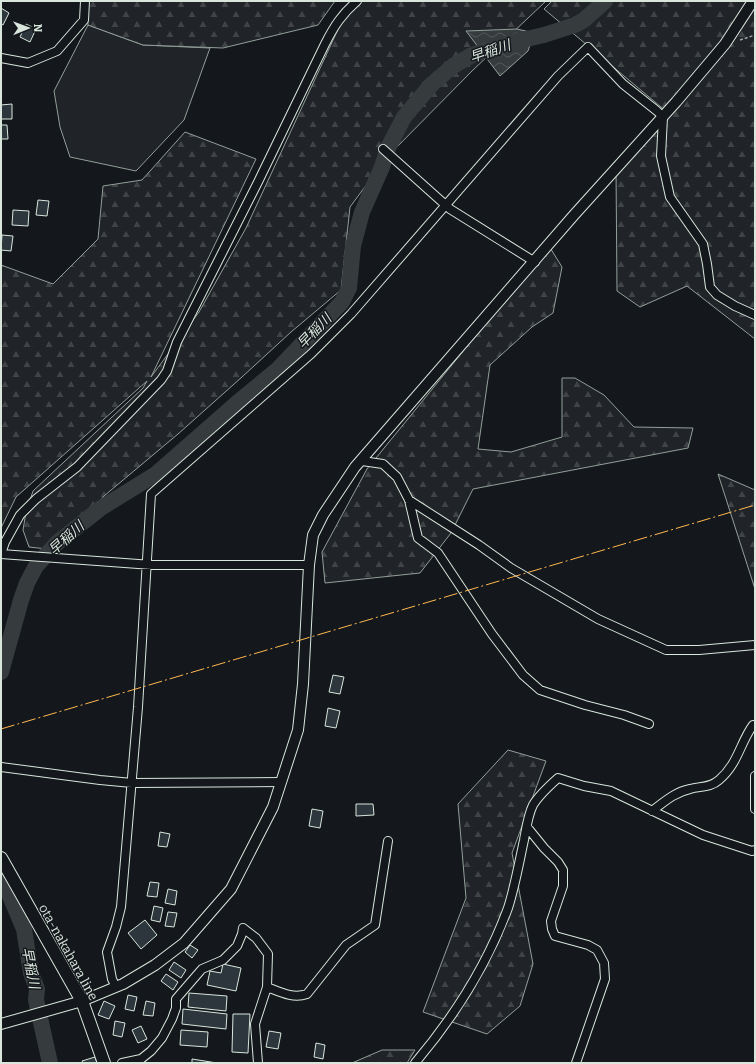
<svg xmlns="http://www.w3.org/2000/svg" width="756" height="1064" viewBox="0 0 756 1064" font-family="Bitter,'Noto Sans JP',serif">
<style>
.green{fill:#202428;stroke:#939e99}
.forest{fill:url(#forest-firs);stroke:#939e99}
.water{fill:url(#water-waves);stroke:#939e99}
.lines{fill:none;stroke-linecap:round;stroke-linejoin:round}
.river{stroke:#363b3e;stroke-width:16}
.building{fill:#2c363c;stroke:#d8e6dc}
.minor-casing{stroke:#d8e6dc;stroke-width:10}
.tertiary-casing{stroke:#d8e6dc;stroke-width:12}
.secondary-casing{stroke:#d8e6dc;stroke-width:14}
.path{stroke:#9da8a2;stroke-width:1.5;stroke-dasharray:3 2;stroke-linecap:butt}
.minor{stroke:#14181c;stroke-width:8}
.tertiary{stroke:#14181c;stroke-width:10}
.secondary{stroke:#14181c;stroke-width:12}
.power{stroke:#ffb74d;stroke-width:1;stroke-dasharray:14 3 2 3;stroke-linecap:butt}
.labels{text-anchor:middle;stroke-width:3;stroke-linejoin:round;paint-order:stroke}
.street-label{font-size:13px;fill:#d8e6dc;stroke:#14181c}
.water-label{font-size:14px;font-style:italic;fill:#d8e6dc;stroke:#14181c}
</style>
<defs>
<pattern id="forest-firs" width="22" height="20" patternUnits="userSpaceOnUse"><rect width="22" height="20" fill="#202428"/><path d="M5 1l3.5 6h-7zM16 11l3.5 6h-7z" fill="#404447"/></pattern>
<pattern id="water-waves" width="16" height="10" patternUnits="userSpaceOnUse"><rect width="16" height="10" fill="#363b3e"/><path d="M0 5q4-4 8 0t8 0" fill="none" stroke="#525759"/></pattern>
</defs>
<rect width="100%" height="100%" fill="#14181c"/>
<!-- green -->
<path class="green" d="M88,25L143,45L210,48L184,120L136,171L70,157L60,127L54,91Z"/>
<!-- forest -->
<path class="forest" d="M87,1H335L318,25L223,48L143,45L88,25Z
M356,1H546L472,71L387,157L350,207L341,290L291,332L242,377L178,434L104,496L56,550L29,547L23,530L26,512L33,491L143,388L147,381L16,497L1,528V265L53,284L98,239L103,186L142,180L185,132L256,159L151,377L199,312L246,228L341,23Z
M552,1H755V339L687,286L640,307L617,291L616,169L667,112L544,9Z
M549,246L562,267L553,313L532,327L490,365L478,449L511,452L562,437V378H575L604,395L634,427L693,428L688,448L473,489L451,533L420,573L325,583L322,552L367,469Z
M718,474L755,490V589Z
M508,750L546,761L512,853L533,964L520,1006L487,1034L423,1012L466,898L458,804Z
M382,1050H415L407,1063H352Z"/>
<!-- water -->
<path class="water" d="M517,29L534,33L528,51L500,76L466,31Z"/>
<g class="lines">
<!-- river -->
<path class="river" d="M1,672L21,600L27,583L36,566L58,542L101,508L156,474L237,403L277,370L342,302L349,288L353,246L362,212L382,167L388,148L404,117L431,85L453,66L472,55L509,43L544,35L575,25L584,20L605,1
M1,875L24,929L31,973L37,989L36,1000L50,1063"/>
</g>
<!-- building -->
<path class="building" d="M1,8L9,13L3,25L1,24Z
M26,24L36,29L30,42L20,37Z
M12,104V119H1V105Z
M1,125H7L8,139H1Z
M38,200L49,201L47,216L36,215Z
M13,210L29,211L28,226L12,225Z
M2,235L13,236L11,251L1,250Z
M333,675L344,677L340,694L329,692Z
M328,708L340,711L336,728L325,726Z
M356,804H373L374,815L356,816Z
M312,809L323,811L320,828L309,826Z
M160,832L170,834L167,847L158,846Z
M150,882L159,883L157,897L147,896Z
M168,889L177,891L175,905L165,903Z
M154,906L163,908L160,922L151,920Z
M168,912L177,913L174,927L165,926Z
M145,920L157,935L141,949L128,933Z
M190,945L198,950L192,958L185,952Z
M174,962L186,970L181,978L169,970Z
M223,964L241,968L236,991L207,985L210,971L221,973Z
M166,974L178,982L173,990L161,981Z
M189,993L227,996L226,1011L188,1007Z
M128,995L137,997L134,1011L125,1009Z
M104,1001L115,1006L109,1019L98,1015Z
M146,1001L155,1003L153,1016L143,1015Z
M183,1009L227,1014L226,1029L182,1024Z
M233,1014H250L248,1053L232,1052Z
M115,1021L125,1023L122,1037L113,1035Z
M141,1026L147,1039L138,1043L132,1030Z
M181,1030L208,1032L207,1047L180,1045Z
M269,1031L281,1033L278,1049L266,1047Z
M316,1043L325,1045L323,1059L314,1057Z
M95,1057L97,1063H83L82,1061Z
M192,1059L217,1063H192Z"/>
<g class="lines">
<defs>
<path id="minor" d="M1,58L28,63L57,51L84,20L85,1
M383,149L450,209L535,262
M362,461L383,464L397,477L409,500L418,538L438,553L492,634L523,675L540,690L585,705L624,715L649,724
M409,500L479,545L511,568L598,619L666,650H699L755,645
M1,554L5,542L20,515L36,499L77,467L161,380L167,371L177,342L258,182L325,44C334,26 342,14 357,1
M1,554L152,565H309
M1,767L100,780L132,783L281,782
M755,776V809
M652,811C664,802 675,792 690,789C700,786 710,788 719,780C738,764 740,743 753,725H755
M527,827L544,848L558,862L563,870V886L551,921L552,929L555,936L588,945L597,950L604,963L605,979L576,1063
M243,928L256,938L268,954L267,987L255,1024L258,1063
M116,987L112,979L107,952L116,927L121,907L138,707L151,494L311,354L351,314L558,76L588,47L623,84L657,111L663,117L661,156L670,197L703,244L707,264L710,287L717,295L735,306L755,315
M267,987C280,992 293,999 307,994L346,945L375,925L388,841
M122,1063L141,1059L151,1051L162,1038L172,1019L176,1008V999L202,969L223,960L237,946L242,934L243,928
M415,1063C454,1017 487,965 508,908C515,886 519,863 524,840C526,829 528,815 533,805C539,795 549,786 558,778L584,786L611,791L703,835L752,851L755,850"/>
<path id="tertiary" d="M1,1024L82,1001L123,984L155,965L184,943L231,889L273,807L298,730L303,684L309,565L313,535L323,515L355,467L574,215L676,102L725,44L753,1"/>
<path id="secondary" d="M1,858L82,1001L104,1063"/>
</defs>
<!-- minor casing -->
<use href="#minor" class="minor-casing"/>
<!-- tertiary casing -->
<use href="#tertiary" class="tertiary-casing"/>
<!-- secondary casing -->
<use href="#secondary" class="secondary-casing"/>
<!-- path -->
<path class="path" d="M740,40L755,35"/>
<!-- minor -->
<use href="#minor" class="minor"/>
<!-- tertiary -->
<use href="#tertiary" class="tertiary"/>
<!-- secondary -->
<use href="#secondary" class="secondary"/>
<!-- power -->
<path class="power" d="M1,729L755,505"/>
</g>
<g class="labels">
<!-- street labels -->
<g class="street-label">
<text transform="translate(69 952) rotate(61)" y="5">ota-nakahara line</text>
</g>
<!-- water labels -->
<g class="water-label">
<text transform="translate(490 51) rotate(-19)" y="5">早稲川</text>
<text transform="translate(314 331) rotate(-46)" y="5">早稲川</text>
<text transform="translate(66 538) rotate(-42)" y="5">早稲川</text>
<text transform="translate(31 968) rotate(79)" y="5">早稲川</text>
</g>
</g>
<!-- border -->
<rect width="756" height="1064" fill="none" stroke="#d8e6dc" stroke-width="4"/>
<!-- north arrow -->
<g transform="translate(28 28) rotate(89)" stroke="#14181c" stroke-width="3" paint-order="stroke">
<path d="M0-3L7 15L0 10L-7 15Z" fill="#d8e6dc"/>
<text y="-6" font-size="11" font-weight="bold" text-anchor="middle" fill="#d8e6dc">N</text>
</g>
</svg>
